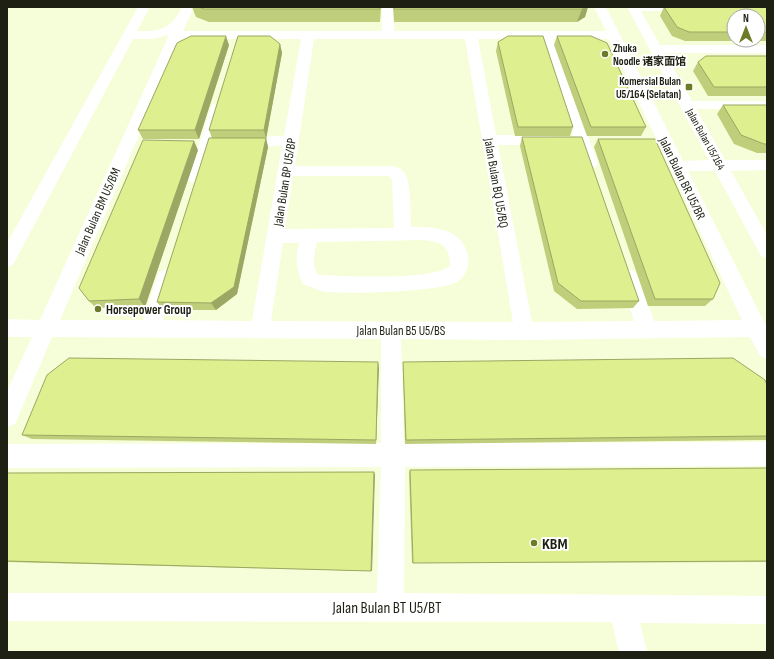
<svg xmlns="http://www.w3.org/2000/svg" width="774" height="659" viewBox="0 0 774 659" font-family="'Sofia Sans Condensed','Noto Sans SC',sans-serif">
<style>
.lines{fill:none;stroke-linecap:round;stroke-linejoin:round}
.minor{fill:#fff;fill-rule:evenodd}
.wall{fill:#bece7a;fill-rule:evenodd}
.shaded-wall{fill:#9ba763}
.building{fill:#ddef8e;stroke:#9ba763}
.poi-dot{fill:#6d7a27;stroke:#fff;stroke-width:1.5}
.labels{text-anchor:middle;stroke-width:4;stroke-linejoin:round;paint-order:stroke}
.far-poi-label{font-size:11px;font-weight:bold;fill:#1d2013;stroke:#fff;text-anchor:start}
.far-street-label{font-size:11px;fill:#1d2013;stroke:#fff}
.street-label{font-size:13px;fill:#1d2013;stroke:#fff}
.poi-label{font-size:13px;font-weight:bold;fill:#1d2013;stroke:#fff;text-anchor:start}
.near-poi-label{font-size:16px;font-weight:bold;fill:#1d2013;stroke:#fff;text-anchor:start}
.near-street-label{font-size:16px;fill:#1d2013;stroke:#fff}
</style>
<rect width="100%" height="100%" fill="#f6fed9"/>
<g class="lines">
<!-- minor -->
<path class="minor" d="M138,7H150L137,31C159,32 172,29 182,7H194L183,31H382V7H394V31H606L594,7H606L683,161L709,160L627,7H696L695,10L691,11H641L660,45H767V53H665L692,101H767V109H696L725,160H767V170L731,171L767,235V258L761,256L715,171H688L767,328V359L760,356L750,337L524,340L401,339L404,443L767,442V466L405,467L404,593L767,596V624L640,623L647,652H619L612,622L7,621V593H377L381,467L7,468V444L381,443V339L52,337L15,424L7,427V391L32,337H7V319L40,320L169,35L152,39H133L13,265L7,267V243ZM180,39H301L284,136L240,137L235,138L232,142L235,146L240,147L282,146L252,321L163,320L175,277L173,272L166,269L159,272L157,277L143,320H60ZM314,39H465L513,322L271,321L283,243H299C295,259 296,269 303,284C309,286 315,289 321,291C341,295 440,292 457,282C475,270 470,244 453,234C441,227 425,227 411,227C410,214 412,179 403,171C400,168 396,167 392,166H295ZM478,39H541L582,163L584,167L590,168L596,167L598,163L553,39H609L742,320L654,321L638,277L636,272L629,269L622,272L620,277L634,321L532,322L498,145H548L553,143L556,140L553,137L548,135H496ZM293,176H389L392,180L394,228L285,229ZM424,240C442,242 450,246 450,266C431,281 348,276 321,275L317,274C312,263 314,253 317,242Z
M218,103L223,104L225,107L204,178L202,182L196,184L190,182L188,178L211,107L213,104Z"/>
</g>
<!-- wall -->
<path class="wall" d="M192,7H381L380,22H209L196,17Z
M393,7H588L585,17L577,22H394Z
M664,7H767V41H685L672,36L660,16ZM734,16H758V40H734Z
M557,36L646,127L641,136H587L554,45Z
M498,42L573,127L570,136H515L496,51Z
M280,44L282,53L266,139L268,147L237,294L216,310H163L157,302L212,138L209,130Z
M229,45L199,139H143L138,130Z
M767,56V96H708L693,71L698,62Z
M723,105H767V153H757L734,144L717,114Z
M522,137L639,301L633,308L577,309L554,291L520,146Z
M598,139L713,299L705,306H648L594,147Z
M198,150L145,307L96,308L89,301Z
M378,362L376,444L32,439L22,435Z
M403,362L767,385V440L405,444L403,368Z
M767,468V562L412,563L409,473L410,470Z
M374,472L372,571L7,562V473Z"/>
<!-- shaded-wall -->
<path class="shaded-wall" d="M585,7H588L585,17L577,22L582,9Z
M226,36L229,45L199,139L195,130Z
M280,44L282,53L266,139L264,130Z
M266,138L268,147L237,294L216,310L211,303Z
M194,141L198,150L145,307L139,299Z
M378,362L379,368L376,444V440Z
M374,472L375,475L372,571H371Z"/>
<!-- building -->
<path class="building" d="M199,7H380V9H204Z
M394,7H585L582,9H394Z
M664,7H767V32H758V16H734V32H689L677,27Z
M191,36H226L195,130H138L177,43Z
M238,36H270L280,44L264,130H209Z
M508,36H543L573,127H518L498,42Z
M557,36H591L607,43L646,127H591Z
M706,56H767V87H714L698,62Z
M723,105H767V144H764L741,135Z
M522,137H582L639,301H581L558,283Z
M209,138H266L234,287L211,303L157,302Z
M598,139H655L720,283L713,299H655Z
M143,140L194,141L139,299L89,301L79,288Z
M69,358L378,362L376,440L22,435L47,375Z
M733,358L765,380L767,385V436L406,440L403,362Z
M767,468V561L413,563L410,470Z
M374,472L371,571L7,561V473Z"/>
<!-- markers -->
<g class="poi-dot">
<circle cx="605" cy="54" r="4"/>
<rect x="685" y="83" width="8" height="8" rx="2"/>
<circle cx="98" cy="309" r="4"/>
<circle cx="534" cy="543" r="4"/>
</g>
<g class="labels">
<!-- far-poi labels -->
<g class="far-poi-label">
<text x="613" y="52">Zhuka<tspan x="613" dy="13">Noodle 诸家面馆</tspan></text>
<text x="681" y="85" text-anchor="end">Komersial Bulan<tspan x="681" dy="13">U5/164 (Selatan)</tspan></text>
</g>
<!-- far-street labels -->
<g class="far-street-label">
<text transform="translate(706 139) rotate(61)" y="4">Jalan Bulan U5/164</text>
</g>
<!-- street labels -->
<g class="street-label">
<text transform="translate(683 178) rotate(64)" y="5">Jalan Bulan BR U5/BR</text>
<text transform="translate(284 182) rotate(-81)" y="5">Jalan Bulan BP U5/BP</text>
<text transform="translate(497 183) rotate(80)" y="5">Jalan Bulan BQ U5/BQ</text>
<text transform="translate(97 211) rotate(-66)" y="5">Jalan Bulan BM U5/BM</text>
<text x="401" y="335">Jalan Bulan B5 U5/BS</text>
</g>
<!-- poi labels -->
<g class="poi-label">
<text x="106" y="314">Horsepower Group</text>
</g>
<!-- near-poi labels -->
<g class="near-poi-label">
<text x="542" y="549">KBM</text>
</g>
<!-- near-street labels -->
<g class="near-street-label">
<text x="387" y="613">Jalan Bulan BT U5/BT</text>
</g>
</g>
<!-- border -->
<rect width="774" height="659" fill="none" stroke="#1d2013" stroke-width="16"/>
<!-- north arrow -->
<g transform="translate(746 28)"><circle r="19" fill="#ffffff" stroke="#a5a6a1"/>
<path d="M0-3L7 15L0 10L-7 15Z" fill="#6d7a27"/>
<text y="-6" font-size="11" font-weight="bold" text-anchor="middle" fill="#1d2013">N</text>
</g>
</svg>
